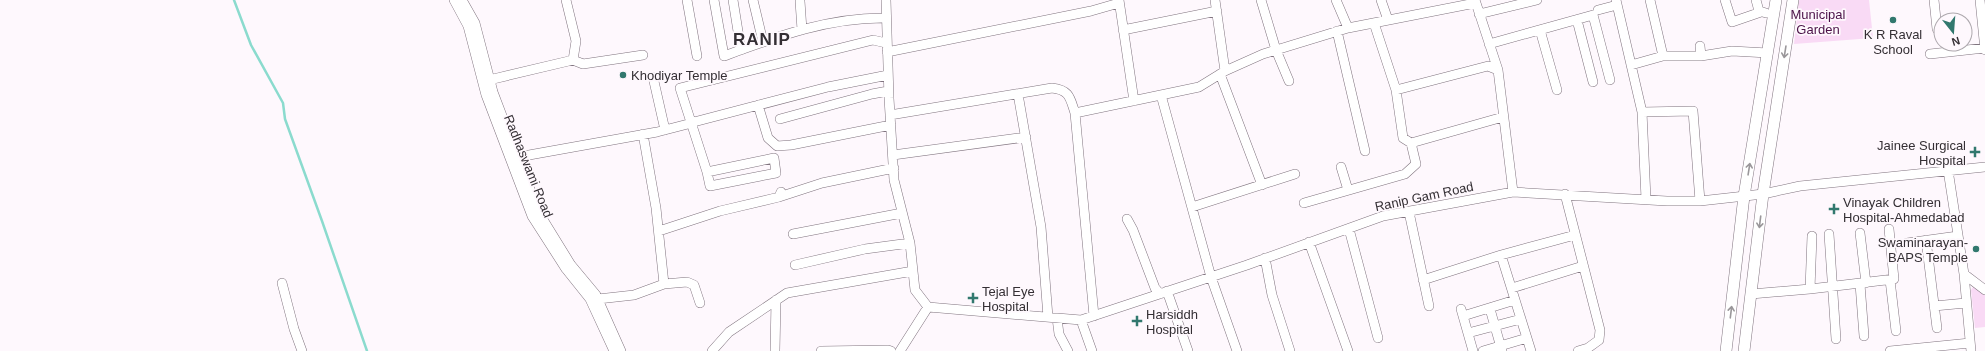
<svg xmlns="http://www.w3.org/2000/svg" width="1985" height="351" viewBox="0 0 1985 351" font-family="Helvetica,sans-serif">
<style>
.green{fill:#f9daf5}
.lines{fill:none;stroke-linecap:round;stroke-linejoin:round}
.stream{stroke:#8bdbce;stroke-width:2.5}
.minor-casing{stroke:#80747f;stroke-width:10}
.major-casing{stroke:#80747f;stroke-width:12}
.minor{stroke:#fff;stroke-width:9}
.major{stroke:#fff;stroke-width:11}
.oneway{stroke:#9a979a}
.poi-dot{fill:#31786e;stroke:#fef8fd;stroke-width:1.5}
.labels{text-anchor:middle;stroke-width:3.5;stroke-linejoin:round;paint-order:stroke}
.park-label{font-size:13px;fill:#4b1248;stroke:#fef8fd}
.poi-label{font-size:13px;fill:#342f34;stroke:#fef8fd;text-anchor:start}
.street-label{font-size:13px;fill:#342f34;stroke:#fef8fd}
.district-label{font-size:17px;font-weight:bold;letter-spacing:1px;fill:#342f34;stroke:#fef8fd}
</style>
<rect width="100%" height="100%" fill="#fef8fd"/>
<!-- green -->
<path class="green" d="M1799,0H1869L1873,38L1794,44Z
M1973,287H1976L1985,294V327L1975,328L1971,290Z"/>
<g class="lines">
<!-- stream -->
<path class="stream" d="M234,0L251,45L283,103L285,119L322,221L367,351"/>
<defs>
<path id="minor" d="M454,0L468,26L486,95L532,216L566,269L590,299L614,351
M462,0L475,23L493,92L539,213L571,265L596,295L621,351
M566,0L576,41L573,60
M687,0L697,56
M714,0L724,56C776,37 829,17 886,18
M733,0L741,50
M753,0L763,42
M886,0L889,98L894,180L910,243L915,290L928,307L900,351
M1119,0L1134,101
M1215,0L1225,71
M1261,0L1276,50L1289,81
M1336,0L1348,28
M1381,0L1388,20
M1475,0L1498,70L1513,192
M1616,0L1642,112
M1650,0L1663,56
M1725,0L1732,22L1761,12
M1756,0L1759,11L1766,13
M1934,0L1937,29
M1980,0L1985,50
M800,1L802,30
M1598,10L1617,5
M1479,14L1537,0
M1577,20L1593,82
M1123,30L1217,11
M1540,30L1557,90
M1337,31L1365,151
M1489,44L1593,15L1610,80
M887,52L1091,11L1119,3
M1930,54L1985,48
M1701,56L1732,51L1768,53
M1631,65L1663,56H1701L1700,46
M1220,74L1262,185
M653,77L665,130
M489,80L573,60L583,64L643,55
M1396,90L1488,66L1498,70
M1018,94L1041,227L1048,317
M1161,95L1211,277L1237,351
M758,105L768,138L777,146L791,145L891,125
M1075,113L1094,316
M890,115L1052,88C1070,90 1070,98 1075,113L1199,87L1225,71L1263,54L1348,28L1475,3
M780,119L872,94L888,91
M690,123L828,87L888,75
M1411,143L1503,117
M893,155L1026,137
M518,157L657,132L688,124
M1341,167L1348,190
M1948,170L1964,274L1971,351
M707,172L710,186L776,173L774,158L707,172L680,88L873,40L886,43
M1565,194L1600,330L1599,340L1588,348L1578,351
M779,197L822,183L894,168
M1646,199L1642,112L1693,111L1700,201
M1304,203L1405,174L1416,164L1411,143L1403,138L1396,90L1374,23
M1192,207L1295,174
M1409,212L1429,306
M1127,219L1133,230L1155,288L1160,294
M1349,229L1378,338
M659,231L720,211L779,197L781,192
M1860,233L1866,283
M793,234L902,213
M1829,234L1836,339
M1926,240L1937,328
M1309,242L1348,351
M1907,243L1958,236
M1501,255L1531,351
M1265,258L1272,295L1290,351
M795,265L865,249L910,243
M1964,274L1985,290
M1423,280L1501,255L1575,235
M1890,280L1896,331
M282,283L294,329L302,351
M664,284L687,282L694,285L700,303
M1860,284L1864,336
M1512,288L1583,266
M1810,289L1894,279L1889,229
M1167,291L1188,351
M1751,294L1810,289L1812,236
M598,299L634,295L664,284L656,208L643,134
M1934,306L1966,303
M928,307L1081,320L1247,265L1383,216L1513,192L1667,201H1700L1763,194L1800,186L1985,167
M1461,309L1473,351
M1490,309L1502,351
M1463,316L1515,300
M1057,318L1059,334L1068,351
M1081,320L1092,351
M1468,333L1521,319
M712,351L729,332L787,293L913,271
M775,351L776,300
M821,351L888,350L891,351
M1483,351L1527,338
M1890,351L1970,343"/>
<path id="major" d="M1726,351L1744,196L1776,0
M1744,351L1763,194L1793,0"/>
</defs>
<!-- minor casing -->
<use href="#minor" class="minor-casing"/>
<!-- major casing -->
<use href="#major" class="major-casing"/>
<!-- minor -->
<use href="#minor" class="minor"/>
<!-- major -->
<use href="#major" class="major"/>
</g>
<!-- one-way arrows -->
<defs><path id="oneway-shaft" d="M-6 0H5M1.5-3L5.5 0L1.5 3" fill="none" stroke-width="1.6" stroke-linecap="round" stroke-linejoin="round"/></defs>
<g class="oneway">
<use href="#oneway-shaft" transform="translate(1785 52) rotate(99)"/>
<use href="#oneway-shaft" transform="translate(1749 169) rotate(-81)"/>
<use href="#oneway-shaft" transform="translate(1760 222) rotate(97)"/>
<use href="#oneway-shaft" transform="translate(1731 312) rotate(-83)"/>
</g>
<!-- markers -->
<g class="poi-dot">
<circle cx="1893" cy="20" r="4"/>
<circle cx="623" cy="75" r="4"/>
<path d="M1973 146h4v4h4v4h-4v4h-4v-4h-4v-4h4z"/>
<path d="M1832 203h4v4h4v4h-4v4h-4v-4h-4v-4h4z"/>
<circle cx="1976" cy="249" r="4"/>
<path d="M971 292h4v4h4v4h-4v4h-4v-4h-4v-4h4z"/>
<path d="M1135 315h4v4h4v4h-4v4h-4v-4h-4v-4h4z"/>
</g>
<g class="labels">
<!-- park labels -->
<g class="park-label">
<text x="1818" y="19">Municipal<tspan x="1818" dy="15">Garden</tspan></text>
</g>
<!-- poi labels -->
<g class="poi-label">
<text x="1893" y="39" text-anchor="middle">K R Raval<tspan x="1893" dy="15">School</tspan></text>
<text x="631" y="80">Khodiyar Temple</text>
<text x="1966" y="150" text-anchor="end">Jainee Surgical<tspan x="1966" dy="15">Hospital</tspan></text>
<text x="1843" y="207">Vinayak Children<tspan x="1843" dy="15">Hospital-Ahmedabad</tspan></text>
<text x="1968" y="247" text-anchor="end">Swaminarayan-<tspan x="1968" dy="15">BAPS Temple</tspan></text>
<text x="982" y="296">Tejal Eye<tspan x="982" dy="15">Hospital</tspan></text>
<text x="1146" y="319">Harsiddh<tspan x="1146" dy="15">Hospital</tspan></text>
</g>
<!-- street labels -->
<g class="street-label">
<text transform="translate(529 166) rotate(68)" y="5">Radhaswami Road</text>
<text transform="translate(1424 196) rotate(-12)" y="5">Ranip Gam Road</text>
</g>
<!-- district labels -->
<g class="district-label">
<text x="762" y="45">RANIP</text>
</g>
</g>
<!-- north arrow -->
<g transform="translate(1953 32) rotate(163)"><circle r="19" fill="#fef8fd" stroke="#ada8ad"/>
<path d="M0-3L7 15L0 10L-7 15Z" fill="#31786e"/>
<text y="-6" font-size="11" font-weight="bold" text-anchor="middle" fill="#342f34">N</text>
</g>
</svg>
